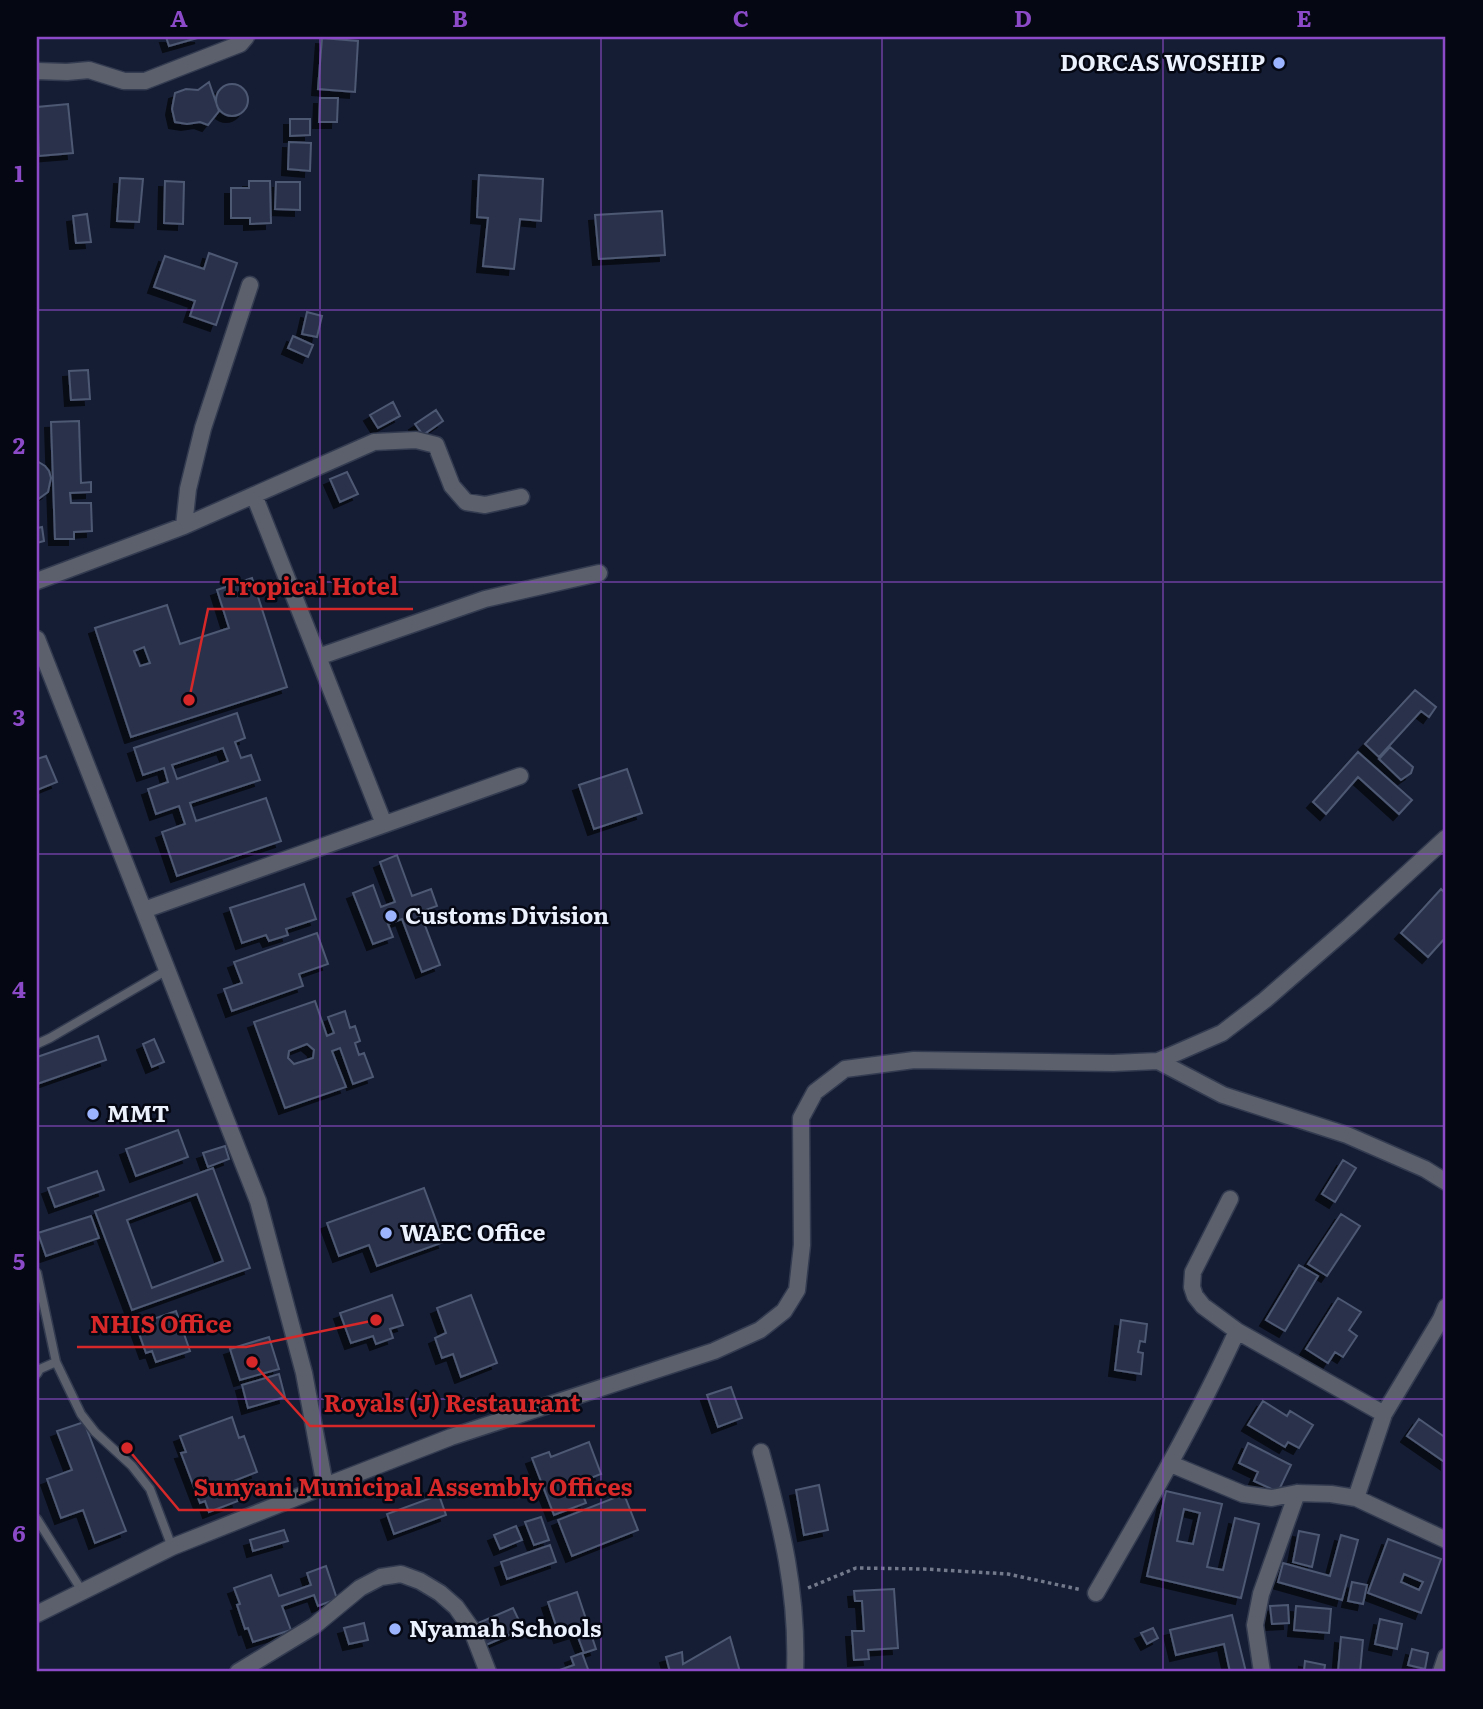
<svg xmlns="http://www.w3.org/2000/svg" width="1483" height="1709" viewBox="0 0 1483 1709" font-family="Literata,serif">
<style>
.building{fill:#2a334c;stroke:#4e5873;stroke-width:2;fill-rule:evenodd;filter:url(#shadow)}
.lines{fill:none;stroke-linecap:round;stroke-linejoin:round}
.service-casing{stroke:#333b50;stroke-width:11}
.minor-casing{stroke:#333b50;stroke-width:19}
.path{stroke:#737a8c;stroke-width:3.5;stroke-dasharray:3.5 3.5;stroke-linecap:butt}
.service{stroke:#5b606c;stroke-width:8}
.minor{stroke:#5b606c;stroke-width:16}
.grid{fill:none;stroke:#8c4ac8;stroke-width:2;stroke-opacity:0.55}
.poi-dot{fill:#9bb4fd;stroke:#050812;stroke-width:2.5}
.labels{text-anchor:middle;stroke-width:5;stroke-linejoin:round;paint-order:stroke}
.poi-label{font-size:23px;font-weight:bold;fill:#ecf1fe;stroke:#050812;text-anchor:start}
.leader{fill:none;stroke:#d62828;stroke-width:2.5}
.callout-dot{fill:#d62828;stroke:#050812;stroke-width:2.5}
.callout-label{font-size:24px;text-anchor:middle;font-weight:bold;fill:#d62828;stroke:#050812;stroke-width:5;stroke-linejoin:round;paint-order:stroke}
.neatline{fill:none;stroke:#8c4ac8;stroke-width:2.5}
.grid-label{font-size:23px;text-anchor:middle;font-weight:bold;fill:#8c4ac8}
</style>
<defs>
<filter id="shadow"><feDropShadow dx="-6" dy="6" stdDeviation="0" flood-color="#0009"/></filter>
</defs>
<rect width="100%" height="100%" fill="#151d34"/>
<!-- building -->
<path class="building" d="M166,37H201L169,46Z
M322,38L358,41L355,92L318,89Z
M209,82L219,111L208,125L200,122L187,124L175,122L172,109L175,93L186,89L198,90Z
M216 100a16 16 0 1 1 32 0a16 16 0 1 1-32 0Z
M320,98H338L337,122H319Z
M68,104L73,153L39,156L37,107Z
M290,119H310V135L290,136Z
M289,142L311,143L310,171L288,169Z
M479,175L543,179L541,221L520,219L514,269L483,266L488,218L477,217Z
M120,178L143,179L139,222L117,221Z
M165,181L184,182L183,224L164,223Z
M249,181H270L271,223L250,224V218H231V188H249Z
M276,182H300V210L275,209Z
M662,211L665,255L599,259L595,215Z
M87,214L91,242L76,243L73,216Z
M209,253L237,263L216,325L190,316L195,301L154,287L165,256L204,269Z
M307,312L322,316L317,337L302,334Z
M293,336L313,345L308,357L288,348Z
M88,370L90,399L71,400L69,371Z
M393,402L400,416L378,428L370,415Z
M436,410L443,421L423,435L415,424Z
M79,421L81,483L91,482V492L70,493L71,503H91L92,531L74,532V539H55L51,422Z
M37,461L45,466L49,471L51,478L48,492L37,500Z
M347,472L358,494L340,502L330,479Z
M42,527L44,541L37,543V528Z
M252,578L287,687L131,737L95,628L167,605L180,644L229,628L217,590ZM144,647L150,663L140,666L134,651Z
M1415,690L1436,707L1429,717L1421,711L1379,757L1365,744Z
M237,713L245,738L235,742L241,758L251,755L260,780L190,803L196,821L266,798L281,841L177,876L162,832L185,824L179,806L156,814L148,789L168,782L164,768L143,775L134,748ZM223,748L228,761L177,779L172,765Z
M1390,747L1413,767L1411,773L1401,780L1379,759Z
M1358,752L1412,800L1399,814L1358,777L1326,814L1313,802Z
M46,756L57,782L37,790V759Z
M627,769L642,813L594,829L579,785Z
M397,855L412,896L431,889L437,906L420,912L440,965L422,972L402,919L388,924L393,937L373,944L353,893L373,885L381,907L395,902L380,862Z
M304,884L316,919L286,929L288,935L269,941L266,935L242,943L230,908Z
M1441,889L1446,894V937L1428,957L1401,933Z
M317,933L328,964L299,974L303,986L232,1011L224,989L242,983L234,962Z
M315,1001L327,1036L334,1033L328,1017L345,1011L350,1028L355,1026L360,1041L355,1043L359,1055L364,1053L373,1077L353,1084L340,1048L332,1051L346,1087L285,1108L254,1022ZM307,1044L314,1050L313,1058L294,1064L288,1058L289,1051Z
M98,1036L106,1060L37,1084V1057Z
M154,1039L164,1062L152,1067L143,1044Z
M178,1130L188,1157L136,1176L126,1149Z
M225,1146L229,1159L208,1167L203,1153Z
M1343,1160L1356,1168L1335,1202L1322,1194Z
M213,1168L250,1268L132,1310L95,1211ZM197,1194L223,1261L152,1288L127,1220Z
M97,1171L104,1190L55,1207L48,1188Z
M424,1188L444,1242L377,1266L369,1245L339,1256L327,1223Z
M1341,1214L1360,1226L1327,1276L1308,1264Z
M91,1216L99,1238L46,1256L38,1233Z
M1299,1265L1318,1276L1285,1331L1266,1320Z
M392,1295L403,1325L390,1329L393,1338L376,1344L373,1336L351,1343L340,1313Z
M471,1295L497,1363L461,1377L453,1354L442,1358L435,1338L446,1333L437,1308Z
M1338,1298L1361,1312L1349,1330L1357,1336L1343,1357L1335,1352L1328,1363L1306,1349Z
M176,1311L190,1351L156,1362L152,1351L146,1353L136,1325Z
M1121,1320L1147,1324L1145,1342L1140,1341L1138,1352L1143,1353L1141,1374L1115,1370Z
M269,1337L279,1369L240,1380L230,1349Z
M279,1374L285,1397L248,1408L242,1385Z
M731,1387L742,1418L718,1427L707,1395Z
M1263,1401L1287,1416L1290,1411L1313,1425L1299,1448L1288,1442L1285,1447L1248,1425Z
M232,1417L239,1438L244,1436L257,1472L231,1482L238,1501L209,1512L205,1501L200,1503L181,1453L186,1452L180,1436Z
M1419,1419L1446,1438V1463L1407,1436Z
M84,1422L126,1531L95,1543L83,1510L61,1518L47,1479L72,1470L57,1431Z
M589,1442L601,1474L578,1483L586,1503L554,1515L532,1458L549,1452L551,1457Z
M1248,1443L1291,1465L1278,1492L1254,1481L1258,1472L1239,1463Z
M819,1485L828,1530L804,1535L796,1490Z
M1166,1491L1222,1504L1207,1567L1223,1570L1235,1518L1259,1524L1241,1598L1147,1576ZM1184,1509L1200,1513L1193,1544L1177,1541Z
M624,1494L638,1530L572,1556L558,1520Z
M439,1495L446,1515L394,1534L387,1514Z
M541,1517L549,1540L534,1545L525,1522Z
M516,1526L522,1540L500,1549L494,1535Z
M284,1530L288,1541L253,1551L250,1540Z
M1299,1531L1319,1535L1312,1567L1293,1562Z
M1341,1535L1358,1540L1342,1600L1278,1582L1283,1563L1330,1576Z
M1388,1539L1441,1559L1421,1613L1368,1593ZM1404,1574L1423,1582L1419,1590L1401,1582Z
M550,1545L556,1562L507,1579L501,1562Z
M326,1566L337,1599L318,1606L314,1595L282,1606L291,1630L253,1642L248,1628L245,1629L237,1605L240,1604L234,1588L271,1575L279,1596L311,1585L307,1573Z
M1352,1582L1367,1585L1363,1604L1348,1601Z
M894,1589L898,1648L868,1650L869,1659L854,1660L852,1631H864L862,1601H855L854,1591Z
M577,1592L596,1649L584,1653L576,1632L560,1637L548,1602Z
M1288,1605L1289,1623L1272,1624L1270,1606Z
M1296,1606L1331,1609L1329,1633L1294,1630Z
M513,1608L523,1629L486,1645L476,1624Z
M1232,1615L1246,1672H1230L1224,1644L1176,1655L1170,1630Z
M1380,1619L1402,1624L1397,1649L1375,1644Z
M364,1623L368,1640L349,1644L344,1628Z
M1153,1628L1158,1638L1147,1644L1141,1633Z
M730,1637L740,1672H670L666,1657L682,1652L683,1664Z
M1341,1637L1363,1640L1360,1672H1338Z
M1412,1649L1428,1653L1425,1669L1408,1665Z
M582,1653L589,1672H554L574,1665L571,1657Z
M1305,1661L1325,1665L1324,1672H1295V1670L1304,1671Z"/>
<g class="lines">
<defs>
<path id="service" d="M37,1044L50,1038L167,970
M37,1273L56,1362L81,1414L95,1432L132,1466L150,1489L172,1547
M37,1374L40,1369L56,1362
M37,1519L82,1591"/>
<path id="minor" d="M37,71L67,72L89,70L124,81H145L240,44L246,37
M254,495L384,824
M184,526L188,489L203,428L250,285
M37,581L184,526L374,442L416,440L436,445L452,486L466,502L485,505L521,497
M37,639L258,1201L304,1373L325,1486
M318,657L485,599L599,573
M144,910L520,776
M1158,1061L1223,1095L1347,1135L1425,1169L1446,1182
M1230,1199L1193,1272L1192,1287L1195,1296L1203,1306L1237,1331L1384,1414
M761,1452C782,1528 798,1593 795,1672
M1171,1464L1243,1494L1272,1498L1297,1493L1331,1494L1356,1498L1446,1540
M1356,1498L1384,1414L1441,1319L1446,1307
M1096,1593C1146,1507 1196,1421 1237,1331
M37,1614L172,1547L325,1486L451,1437L714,1351L760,1330L784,1311L797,1290L802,1245L801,1118L815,1092L845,1069L914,1060L1113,1063L1158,1061L1222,1033L1265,1000L1350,926L1446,838
M238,1672L314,1626L360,1588L381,1577L401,1574L420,1581L440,1593L456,1607L471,1628L488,1672
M1262,1672L1255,1625L1261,1594L1297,1493
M1441,1672L1446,1657"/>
</defs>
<!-- service casing -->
<use href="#service" class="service-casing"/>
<!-- minor casing -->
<use href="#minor" class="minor-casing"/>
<!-- path -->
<path class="path" d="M808,1588L856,1568L924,1569L1008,1574L1082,1590"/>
<!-- service -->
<use href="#service" class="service"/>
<!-- minor -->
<use href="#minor" class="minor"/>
</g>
<!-- grid -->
<path class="grid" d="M320,37V1672M601,37V1672M882,37V1672M1163,37V1672M37,310H1446M37,582H1446M37,854H1446M37,1126H1446M37,1399H1446"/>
<!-- markers -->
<g class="poi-dot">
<circle cx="1279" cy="63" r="7"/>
<circle cx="391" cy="916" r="7"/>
<circle cx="93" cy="1114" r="7"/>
<circle cx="386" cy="1233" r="7"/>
<circle cx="395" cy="1629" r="7"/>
</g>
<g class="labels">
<!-- poi labels -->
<g class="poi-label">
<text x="1265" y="71" text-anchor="end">DORCAS WOSHIP</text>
<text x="405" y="924">Customs Division</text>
<text x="107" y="1122">MMT</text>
<text x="400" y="1241">WAEC Office</text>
<text x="409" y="1637">Nyamah Schools</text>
</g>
</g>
<!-- callouts -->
<path class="leader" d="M189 700L208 609H413M376 1320L246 1347H77M252 1362L310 1426H595M127 1448L179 1510H646"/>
<g class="callout-dot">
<circle cx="189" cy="700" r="7"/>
<circle cx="376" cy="1320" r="7"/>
<circle cx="252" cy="1362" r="7"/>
<circle cx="127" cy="1448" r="7"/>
</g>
<g class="callout-label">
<text x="310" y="595">Tropical Hotel</text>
<text x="161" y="1333">NHIS Office</text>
<text x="452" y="1412">Royals (J) Restaurant</text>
<text x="413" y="1496">Sunyani Municipal Assembly Offices</text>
</g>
<!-- border -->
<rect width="1483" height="1709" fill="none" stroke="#050812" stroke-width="77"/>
<rect x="38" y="38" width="1406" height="1632" class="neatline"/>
<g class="grid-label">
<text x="179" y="27">A</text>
<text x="460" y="27">B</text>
<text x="741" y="27">C</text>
<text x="1023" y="27">D</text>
<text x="1304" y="27">E</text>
<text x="19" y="182">1</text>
<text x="19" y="454">2</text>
<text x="19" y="726">3</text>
<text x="19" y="998">4</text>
<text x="19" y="1270">5</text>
<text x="19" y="1542">6</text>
</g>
</svg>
